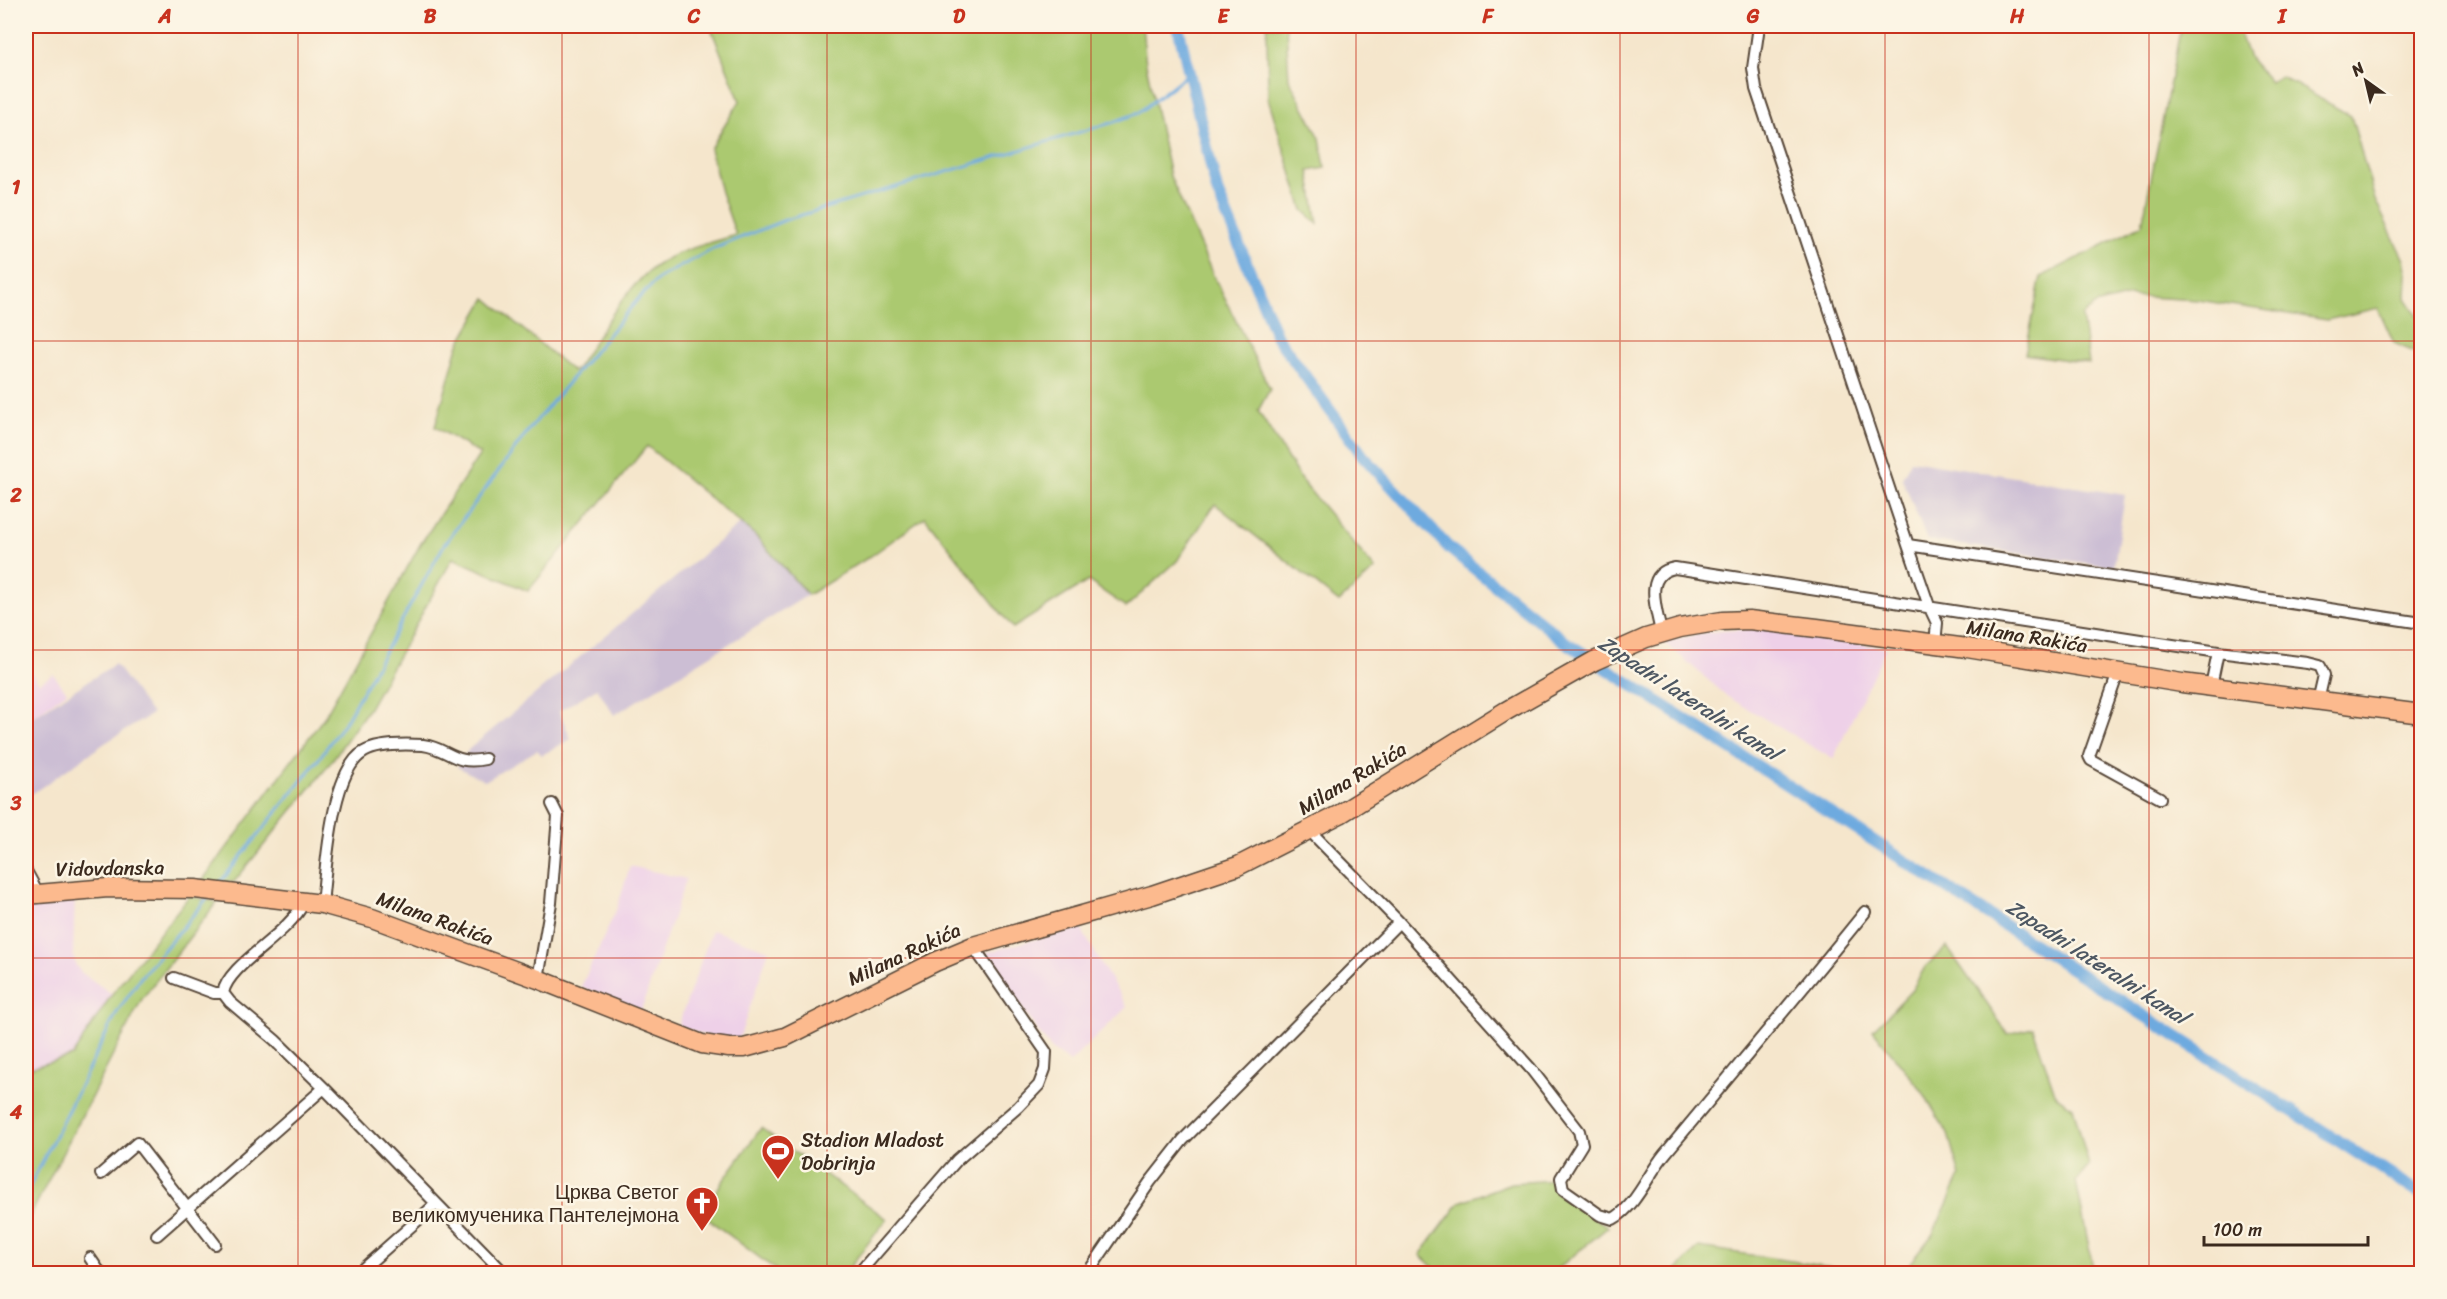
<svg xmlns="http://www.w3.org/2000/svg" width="2447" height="1299" viewBox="0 0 2447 1299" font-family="Sriracha,sans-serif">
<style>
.built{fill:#eed0e8}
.industrial{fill:#ccbed4}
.green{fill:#abc970;stroke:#737a47;stroke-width:1.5}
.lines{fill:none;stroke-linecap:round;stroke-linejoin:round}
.stream{stroke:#6eaadf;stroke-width:3}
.canal{stroke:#6eaadf;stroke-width:12}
.minor-casing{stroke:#574638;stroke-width:14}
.primary-casing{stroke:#574638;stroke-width:21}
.minor{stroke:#fff;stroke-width:10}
.primary{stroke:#fcba8e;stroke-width:18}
.grid{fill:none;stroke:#c8321e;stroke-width:1.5;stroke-opacity:0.55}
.labels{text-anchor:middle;stroke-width:5;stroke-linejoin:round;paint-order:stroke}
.street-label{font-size:20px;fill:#3b2a1e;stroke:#fcf5e5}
.poi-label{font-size:20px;fill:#3b2a1e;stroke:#fcf5e5;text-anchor:start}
.water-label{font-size:21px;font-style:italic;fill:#4d5762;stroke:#fcf5e5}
.neatline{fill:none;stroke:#c8321e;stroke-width:2}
.grid-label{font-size:20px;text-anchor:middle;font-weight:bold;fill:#c8321e}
</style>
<rect width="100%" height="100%" fill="#fcf5e5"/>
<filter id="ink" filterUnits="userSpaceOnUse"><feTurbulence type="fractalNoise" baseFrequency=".0167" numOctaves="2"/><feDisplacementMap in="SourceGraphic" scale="12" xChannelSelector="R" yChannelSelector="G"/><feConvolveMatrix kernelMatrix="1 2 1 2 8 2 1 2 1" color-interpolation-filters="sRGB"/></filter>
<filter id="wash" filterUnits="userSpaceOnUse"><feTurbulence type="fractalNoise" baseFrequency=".008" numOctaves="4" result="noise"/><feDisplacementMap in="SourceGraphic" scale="24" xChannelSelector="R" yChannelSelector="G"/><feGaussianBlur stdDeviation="1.35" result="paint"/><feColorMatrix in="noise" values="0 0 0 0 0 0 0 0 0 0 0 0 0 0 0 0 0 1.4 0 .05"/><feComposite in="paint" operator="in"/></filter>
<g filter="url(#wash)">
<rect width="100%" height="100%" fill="#f5e6cc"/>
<!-- built -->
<path class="built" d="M1765,628L1886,648L1833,759L1728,697L1664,642L1709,632Z
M26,665L39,683L53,674L67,692L26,721Z
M630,866L686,879L641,1010L581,987L617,908Z
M75,895L73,955L76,966L82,973L112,994L72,1056L26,1069V903Z
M1080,927L1127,1007L1070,1062L1051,1049L982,954Z
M712,930L769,950L739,1039L711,1037L678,1026Z"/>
<!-- industrial -->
<path class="industrial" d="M1911,460L2125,495L2114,567L1927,540L1902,478Z
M741,523L755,535L808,595L614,715L597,688L559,711L571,739L542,755L537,750L485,781L457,767L469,749Z
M115,664L152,714L105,743L26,798V721Z"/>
<!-- green -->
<path class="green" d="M710,26H1142L1146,64L1170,176L1213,275L1270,389L1258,411L1301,480L1375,569L1339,602L1215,504L1177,561L1126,607L1088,581L1013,628L925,517L871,556L808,595L755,535L647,446L528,591L453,558L369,708L328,766L234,882L202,881L325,716L420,545L480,454L435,427L458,346L486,298L574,372C598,338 626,283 663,261C686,248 711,243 736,235L721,192L710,149L740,101Z
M1267,26H1286L1289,79L1320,138L1325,168L1309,171L1318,224L1303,210L1268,98Z
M2181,26H2237L2249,58L2270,82L2281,76L2351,116L2375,200L2404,260L2407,273L2406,298L2421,321V355L2394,343L2378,308L2327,320L2198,300L2130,296L2095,305L2082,316L2089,363L2025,354L2041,277L2142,225Z
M189,896L217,902L142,999L26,1224V1069L72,1056L112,994Z
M1947,947L2008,1034L2033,1028L2056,1096L2073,1107L2089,1166L2076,1181L2094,1273H1674L1699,1247L1824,1266L1902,1273L1933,1234L1960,1176L1948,1134L1922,1091L1873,1030L1912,990L1925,967Z
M761,1128L887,1219L845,1273H780L700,1213Z
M1555,1180L1557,1193L1608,1227L1552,1273H1434L1436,1270L1420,1255L1460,1202L1511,1183Z"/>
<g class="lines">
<!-- stream -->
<path class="stream" d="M219,884L318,760L348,717L444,545L528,431L638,299L659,278L713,249L785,220L1114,122L1138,113L1189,73
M26,1194L116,1014L141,977L209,896"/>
<!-- canal -->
<path class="canal" d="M1178,26L1217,191L1277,337L1363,456L1449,548L1564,641L2422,1195"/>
</g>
</g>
<g filter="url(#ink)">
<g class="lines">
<defs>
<path id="minor" d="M1759,26L1753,68L1756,89L1908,545L1929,606L1937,623L1935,644
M1908,545L2422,623
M1661,632C1657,611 1642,573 1675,568L2218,652L2308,663L2320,666L2324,675L2318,701
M2118,673L2089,756L2091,760L2160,798
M2211,686L2218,652
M1309,830L1399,922L1531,1069L1579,1131L1582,1144L1561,1178L1563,1189L1600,1215L1613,1219C1637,1205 1647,1176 1664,1155C1731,1074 1799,994 1865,912
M26,871L38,893
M322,904C326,869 331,770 364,752C379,743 406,744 423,745C448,748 454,766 485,759
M174,978L214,993H223L230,1002L275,1040L324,1088L505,1274
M538,979L551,903L558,816L552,804
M223,993C228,964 289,935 304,902
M101,1174L137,1143L215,1244
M157,1235L324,1088
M90,1258L101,1274
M357,1274L436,1204
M858,1274L957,1160L1018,1107L1039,1085L1045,1069L1046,1052L973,946
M1087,1274L1150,1182L1183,1140L1399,922"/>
<path id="primary" d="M26,895L108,888L195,889L322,904L372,918L426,938L538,979L702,1044L729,1048H744L785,1037L935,962L973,946L1152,895L1238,866L1340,814L1506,711L1594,661L1646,638L1680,628L1722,621L1749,620L1817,628L1967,648L2182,683L2422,714"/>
</defs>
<!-- minor casing -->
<use href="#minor" class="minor-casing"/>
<!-- primary casing -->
<use href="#primary" class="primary-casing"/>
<!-- minor -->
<use href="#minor" class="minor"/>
<!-- primary -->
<use href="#primary" class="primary"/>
</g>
</g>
<!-- grid -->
<path class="grid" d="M298,26V1274M562,26V1274M827,26V1274M1091,26V1274M1356,26V1274M1620,26V1274M1885,26V1274M2149,26V1274M26,341H2422M26,650H2422M26,958H2422"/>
<!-- icons -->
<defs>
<symbol id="stadium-pin" viewBox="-11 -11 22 30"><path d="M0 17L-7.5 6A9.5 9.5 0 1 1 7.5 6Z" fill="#c8321e" stroke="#fcf5e5"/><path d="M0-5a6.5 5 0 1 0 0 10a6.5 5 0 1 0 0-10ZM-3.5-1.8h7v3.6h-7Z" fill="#fff"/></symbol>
<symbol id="church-pin" viewBox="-11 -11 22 30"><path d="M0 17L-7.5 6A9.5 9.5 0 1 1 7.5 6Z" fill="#c8321e" stroke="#fcf5e5"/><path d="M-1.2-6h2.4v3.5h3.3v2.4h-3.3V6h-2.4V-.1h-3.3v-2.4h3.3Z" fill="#fff"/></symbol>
</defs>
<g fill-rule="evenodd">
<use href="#stadium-pin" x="759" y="1132" width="38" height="52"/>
<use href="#church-pin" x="683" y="1184" width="38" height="52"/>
</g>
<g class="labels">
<!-- street labels -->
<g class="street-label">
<text transform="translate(2027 636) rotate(9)" y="7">Milana Rakića</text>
<text transform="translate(1352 778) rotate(-31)" y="7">Milana Rakića</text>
<text transform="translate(110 868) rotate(-1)" y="7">Vidovdanska</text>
<text transform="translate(435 918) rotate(20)" y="7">Milana Rakića</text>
<text transform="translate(904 954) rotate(-25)" y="7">Milana Rakića</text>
</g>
<!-- poi labels -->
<g class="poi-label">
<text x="801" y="1147">Stadion Mladost<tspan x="801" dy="23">Dobrinja</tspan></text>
<text x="679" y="1199" text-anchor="end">Црква Светог<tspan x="679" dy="23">великомученика Пантелејмона</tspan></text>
</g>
<!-- water labels -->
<g class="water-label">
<text transform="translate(1689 698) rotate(33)" y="7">Zapadni lateralni kanal</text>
<text transform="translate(2097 962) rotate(33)" y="7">Zapadni lateralni kanal</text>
</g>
</g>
<!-- margin -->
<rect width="2447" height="1299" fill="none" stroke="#fcf5e5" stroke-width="66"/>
<!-- north arrow -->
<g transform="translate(2366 81) rotate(326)" stroke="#fcf5e5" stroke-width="4.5" paint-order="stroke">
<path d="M0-4.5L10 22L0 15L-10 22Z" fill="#3b2a1e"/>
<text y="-9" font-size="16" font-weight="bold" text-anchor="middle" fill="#3b2a1e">N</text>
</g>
<!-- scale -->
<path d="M2204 1236v9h164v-9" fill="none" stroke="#3b2a1e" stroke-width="3"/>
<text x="2213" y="1236" font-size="18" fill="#3b2a1e" stroke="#fcf5e5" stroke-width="4.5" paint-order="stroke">100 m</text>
<rect x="33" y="33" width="2381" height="1233" class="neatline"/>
<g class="grid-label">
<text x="165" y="23">A</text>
<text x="430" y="23">B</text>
<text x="694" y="23">C</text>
<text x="959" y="23">D</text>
<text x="1223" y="23">E</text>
<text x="1488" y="23">F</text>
<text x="1753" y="23">G</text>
<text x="2017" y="23">H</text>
<text x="2282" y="23">I</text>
<text x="16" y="194">1</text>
<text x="16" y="502">2</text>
<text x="16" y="810">3</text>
<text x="16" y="1119">4</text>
</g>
</svg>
